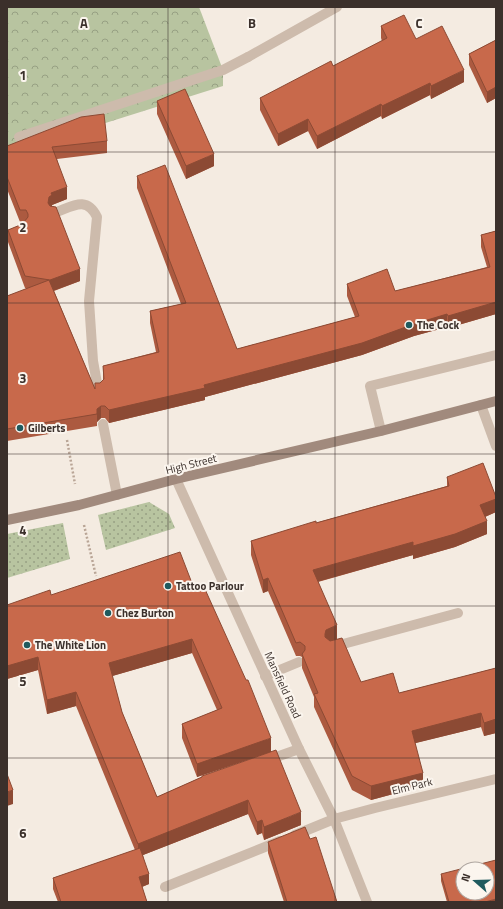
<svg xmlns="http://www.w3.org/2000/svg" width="503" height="909" viewBox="0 0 503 909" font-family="'Titillium Web',sans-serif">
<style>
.grass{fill:url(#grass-dots)}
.park{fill:url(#park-crowns)}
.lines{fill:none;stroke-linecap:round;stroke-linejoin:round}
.path{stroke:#b9a596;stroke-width:2.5;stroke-dasharray:2 2;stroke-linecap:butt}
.service{stroke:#cdbbac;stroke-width:10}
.minor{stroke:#cdbbac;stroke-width:10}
.secondary{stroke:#a18a7d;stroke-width:10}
.wall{fill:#ac5a40}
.shaded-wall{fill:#8c4a34}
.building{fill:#c8694b;stroke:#8c4a34;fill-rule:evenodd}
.grid{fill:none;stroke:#3b302b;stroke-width:1;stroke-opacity:0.55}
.poi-dot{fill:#1f5a5e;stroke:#fbf5ee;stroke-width:1.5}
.labels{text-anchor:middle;stroke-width:4;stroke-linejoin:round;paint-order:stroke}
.poi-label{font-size:11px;font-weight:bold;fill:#3b302b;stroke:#fbf5ee;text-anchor:start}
.street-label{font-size:11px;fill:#3b302b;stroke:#fbf5ee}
.grid-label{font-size:13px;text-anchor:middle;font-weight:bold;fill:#3b302b;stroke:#fbf5ee;stroke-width:4;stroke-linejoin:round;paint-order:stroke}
</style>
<defs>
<pattern id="grass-dots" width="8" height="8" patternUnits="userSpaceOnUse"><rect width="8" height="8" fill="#b8c4a0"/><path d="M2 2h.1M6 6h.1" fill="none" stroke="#97a083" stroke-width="1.8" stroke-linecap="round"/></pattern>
<pattern id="park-crowns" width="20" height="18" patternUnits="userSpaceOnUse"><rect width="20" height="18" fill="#b8c4a0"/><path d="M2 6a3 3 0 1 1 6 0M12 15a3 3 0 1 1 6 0" fill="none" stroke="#97a083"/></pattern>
</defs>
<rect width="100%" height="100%" fill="#f4ebe1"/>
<!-- grass -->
<path class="grass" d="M149,502L169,514L175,528L106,550L98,515Z
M63,523L70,559L7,578V534Z"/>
<!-- park -->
<path class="park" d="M7,7H199L223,70V86L7,154Z"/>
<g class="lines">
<!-- path -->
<path class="path" d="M67,440L75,484
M84,525L96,576"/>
<!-- service -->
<path class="service" d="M19,137L223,70L248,57
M54,213C72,207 86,195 97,217L89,301L93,361L98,389
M103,424L117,495
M381,431L370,386L496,355
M332,647L458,613
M265,676L299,662
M265,761L299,749
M295,835L334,819
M165,887L280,841"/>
<!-- minor -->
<path class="minor" d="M248,57L337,7
M481,405L496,446
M176,479L299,749L334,819L367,902
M334,819L375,808L496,779"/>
<!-- secondary -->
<path class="secondary" d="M7,520L79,505L176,479L381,431L496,401"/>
</g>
<!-- wall -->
<path class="wall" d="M381,26L416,39L464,82L431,99L430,95L382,119L381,116L317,149L308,131L278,146L260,110V98L333,66L382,41L381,38Z
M496,40V98L487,103L469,65V54Z
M157,101L214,166L186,179L157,114Z
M107,141V153L57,159L67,199L52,205V206L80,281L54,291L95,389L103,380V366L156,352L150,323V311L181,304L137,188V176L237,349L355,317L347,296V284L395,291L487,267L481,247V235L496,231V314L448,328L447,327L414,336L362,355L205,397V400L109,423L105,418H101L97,422V426L7,441V296L27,289L25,288L8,242V230L24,224V223L20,222L7,189V146Z
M447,477L496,497V512L485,517L487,534L455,547L413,559V555L318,582L337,639L361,682L399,693L496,668V733L484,736L481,727L415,743L423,786L371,800L352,790L314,707V697L302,668V657L300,656H296L268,591L263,593L251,555V541L447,486Z
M195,591L271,752L197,777L182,738V724L217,710L192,653L112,676L122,712L157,797L202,777V776L301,825L264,840L262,833L257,835L248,814L143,855L149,884L142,887L147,902H58L53,889V878L135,850L76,706L47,714L38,670L7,679V605L51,595Z
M268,842L337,902H284L268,853Z
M441,874L496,902H447L441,881Z"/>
<!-- shaded-wall -->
<path class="shaded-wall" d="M464,70V82L431,99V86Z
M430,83V95L382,119V106Z
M496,87V98L487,103V92Z
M381,104V116L317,149V136Z
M308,119V131L278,146V134Z
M214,154V166L186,179V166Z
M67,187V199L52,205V207L48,215V203L49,197L51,193Z
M80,269V281L50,292V280Z
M496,302V314L448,328V316Z
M447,314V327L414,336L362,355L205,397V400L109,423V410L204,385Z
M101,406V418L97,422V426V409Z
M496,499V512L480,519V505Z
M487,521V534L455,547L413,559V546Z
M413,542V555L313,583V570Z
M268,578V591L263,593V580Z
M337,625V639L326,644L325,634L326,630Z
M192,639V653L109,677V663Z
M38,657V670L7,679V666Z
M76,692V706L47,714V700Z
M481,713V727L412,744V731Z
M496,719V733L484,736V723Z
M271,738V752L197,777V764Z
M423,773V786L371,800V786Z
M13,790V804L7,806V792Z
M248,800V814L138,857V844Z
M301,812V825L264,840V827Z
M262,820V833L257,835V822Z
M149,874V884L139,888V877Z
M496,899V902H485Z"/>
<!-- building -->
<path class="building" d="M404,15L416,39L442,26L464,70L431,86L430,83L382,106L381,104L317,136L308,119L278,134L260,98L331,61L333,66L387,38L381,26Z
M496,40V87L487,92L469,54Z
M185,89L214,154L186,166L157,101Z
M104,114L107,141L52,147L67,187L51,193L52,195L49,197L48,203L50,206L56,207L80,269L50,280L25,276L8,230L25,223L24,222L28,217V214L26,210H20L7,177V146L81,117Z
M165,165L237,349L359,316L347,284L387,269L395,291L490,267L481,235L496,231V302L448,316L447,314L414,324L362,343L204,385L205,388L109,410L105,406H101L97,409V414L7,429V296L49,280L95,389V383H100L104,379L103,366L159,352L150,311L186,303L137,176Z
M483,463L496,497V499L480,505L487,521L455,534L413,546V542L313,570L337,625L326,630L325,634V637L330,641L342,638L361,682L393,673L399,693L496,668V719L484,723L481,713L412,731L423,773L371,786L352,776L314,694L318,693L302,654L305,650V646L300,642L296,643L268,578L263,580L251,541L316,521V523L449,486L447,477Z
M180,552L195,591L204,587L246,680H248L271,738L197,764L182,724L222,708L192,639L109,663L122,712L157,797L202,777V776L276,750L301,812L264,827L262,820L257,822L248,800L138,844L76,692L47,700L38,657L7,666V605L50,590L51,595Z
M7,774L13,790L7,792Z
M305,827L310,839L316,837L337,902H287L268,842Z
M140,848L149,874L139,877L147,902H61L53,878Z
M496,860V899L485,902H449L441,874ZM463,869H487V893H463Z"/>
<!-- grid -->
<path class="grid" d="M168,7V902M335,7V902M7,152H496M7,303H496M7,454H496M7,606H496M7,758H496"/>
<!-- markers -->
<g class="poi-dot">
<circle cx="409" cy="325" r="4"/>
<circle cx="20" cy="428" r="4"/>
<circle cx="168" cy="586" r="4"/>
<circle cx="108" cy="613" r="4"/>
<circle cx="27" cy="645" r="4"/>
</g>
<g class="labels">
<!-- poi labels -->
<g class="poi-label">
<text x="417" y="329">The Cock</text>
<text x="28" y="432">Gilberts</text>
<text x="176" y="590">Tattoo Parlour</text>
<text x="116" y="617">Chez Burton</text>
<text x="35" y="649">The White Lion</text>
</g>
<!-- street labels -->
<g class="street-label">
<text transform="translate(191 464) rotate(-14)" y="4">High Street</text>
<text transform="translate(283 685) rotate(65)" y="4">Mansfield Road</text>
<text transform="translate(412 786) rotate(-14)" y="4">Elm Park</text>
</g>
</g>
<g class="grid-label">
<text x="84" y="28">A</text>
<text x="252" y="28">B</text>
<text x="419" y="28">C</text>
<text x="23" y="80">1</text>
<text x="23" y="232">2</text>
<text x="23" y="383">3</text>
<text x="23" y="535">4</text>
<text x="23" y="686">5</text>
<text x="23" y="838">6</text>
</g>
<!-- border -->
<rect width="503" height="909" fill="none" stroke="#3b302b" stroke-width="16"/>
<!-- north arrow -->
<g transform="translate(475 881) rotate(290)"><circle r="19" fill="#fbf5ee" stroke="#aea6a0"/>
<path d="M0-3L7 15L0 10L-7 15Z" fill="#1f5a5e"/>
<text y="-6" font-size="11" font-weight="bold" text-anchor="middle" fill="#3b302b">N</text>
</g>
</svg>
